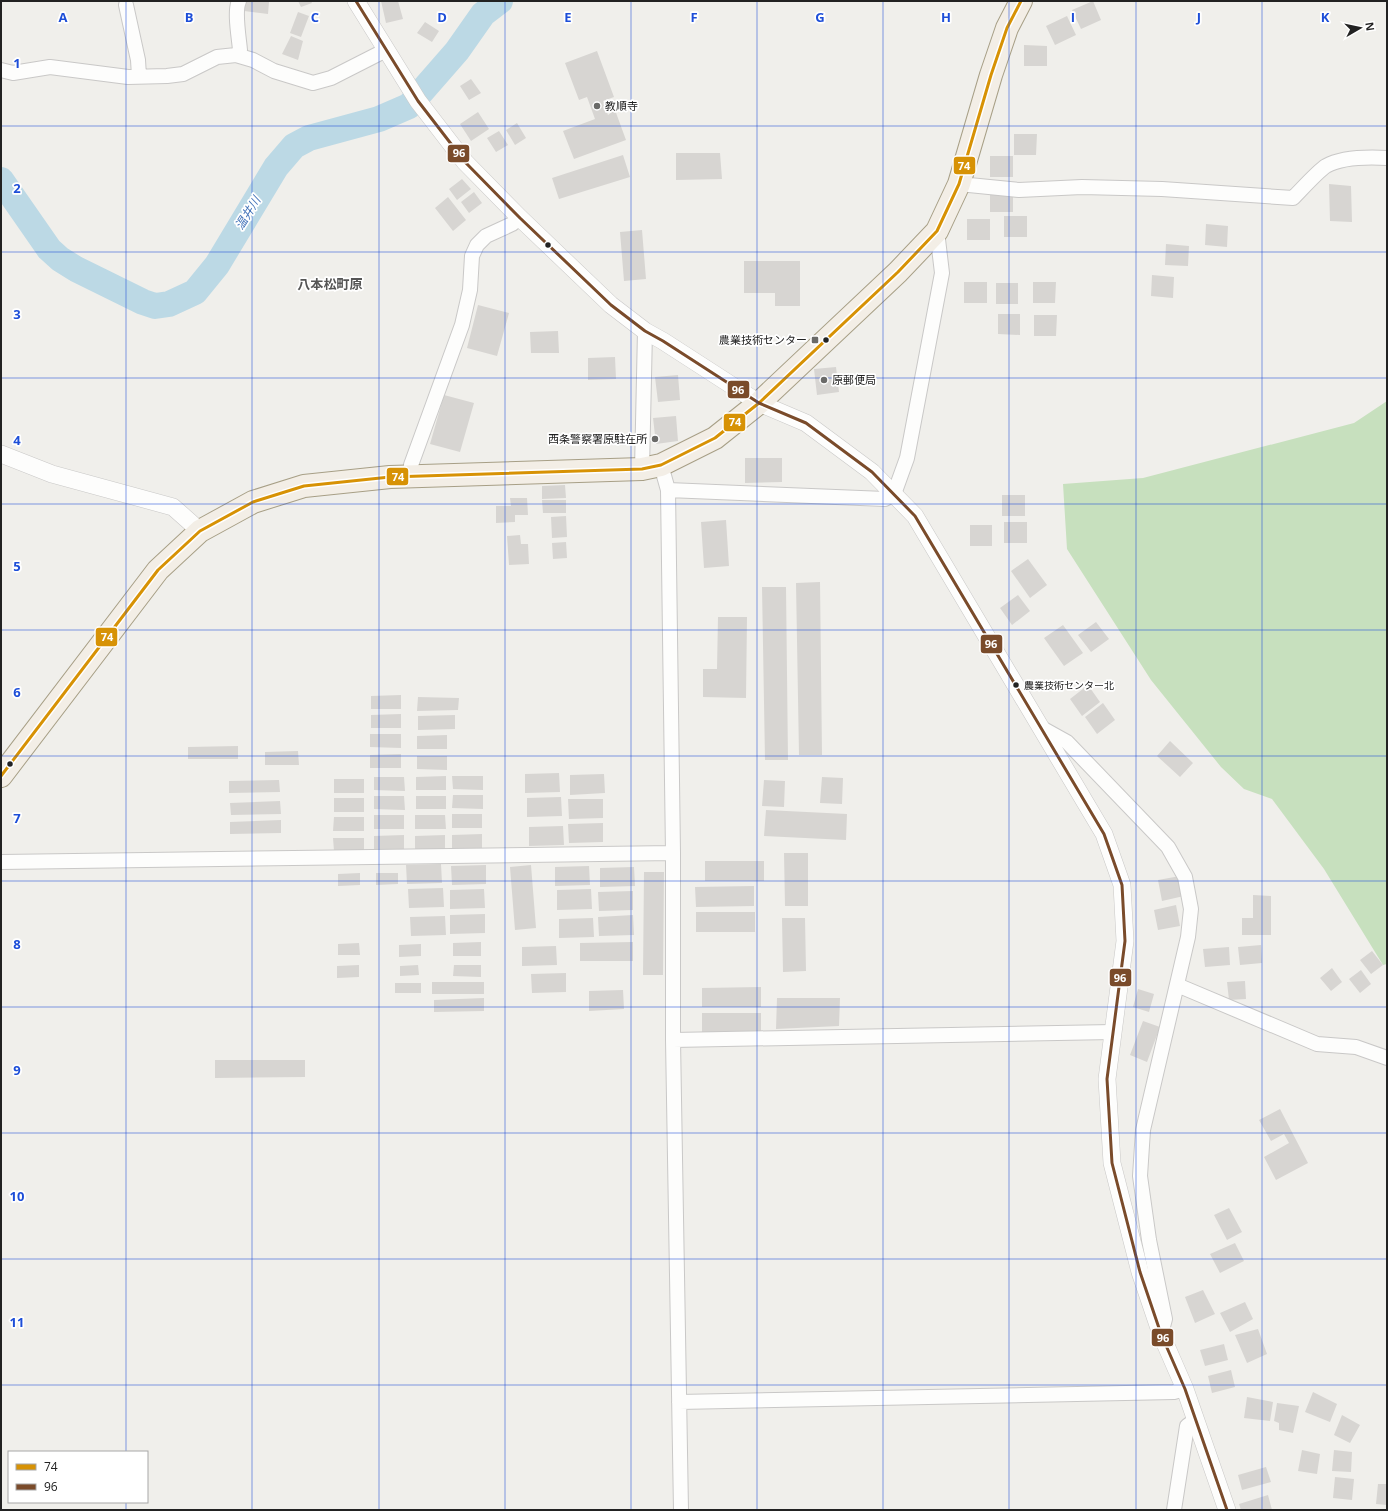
<svg xmlns="http://www.w3.org/2000/svg" width="1388" height="1511" viewBox="0 0 1388 1511" font-family="'Open Sans','Noto Sans JP',sans-serif">
<style>
.forest{fill:#c7e0be}
.lines{fill:none;stroke-linecap:round;stroke-linejoin:round}
.river{stroke:#bcd9e5;stroke-width:26}
.building{fill:#d7d5d2}
.minor-casing{stroke:#c9c8c7;stroke-width:16}
.tertiary-casing{stroke:#c9c8c7;stroke-width:18}
.primary-casing{stroke:#a79f86;stroke-width:24}
.minor{stroke:#fdfdfc;stroke-width:14}
.tertiary{stroke:#fdfdfc;stroke-width:17}
.primary{stroke:#f3eee6;stroke-width:22}
.bus-1-casing{stroke:#fff;stroke-width:6}
.bus-2-casing{stroke:#fff;stroke-width:6}
.bus-1{stroke:#d79205;stroke-width:3}
.bus-2{stroke:#7a4b2a;stroke-width:3}
.grid{fill:none;stroke:#1d4ed8;stroke-width:1;stroke-opacity:0.55}
.poi-dot{fill:#6a6a68;stroke:#fff;stroke-width:1.5}
.bus-dot{fill:#222;stroke:#fff;stroke-width:1.5}
.labels{text-anchor:middle;stroke-width:3.5;stroke-linejoin:round;paint-order:stroke}
.bus-label{font-size:10px;fill:#222;stroke:#fff;text-anchor:start}
.poi-label{font-size:11px;fill:#222;stroke:#fff;text-anchor:start}
.water-label{font-size:12px;font-style:italic;fill:#4675ba;stroke:#fff}
.quarter-label{font-size:13px;font-weight:bold;fill:#555;stroke:#fff}
.grid-label{font-size:13px;text-anchor:middle;font-weight:bold;fill:#1d4ed8;stroke:#fff;stroke-width:3.5;stroke-linejoin:round;paint-order:stroke}
.line-badge{stroke:#fff;stroke-width:1.5}
.badge-label{font-size:11px;text-anchor:middle;font-weight:bold;fill:#fff}
</style>
<rect width="100%" height="100%" fill="#f0efeb"/>
<!-- forest -->
<path class="forest" d="M1387,401V964L1383,965L1324,869L1272,799L1244,789L1221,767L1151,680L1067,549L1063,484L1143,478L1354,423Z"/>
<g class="lines">
<!-- river -->
<path class="river" d="M1,180L49,249L60,259L76,269L143,302L155,306L169,304L195,292L217,265L276,167L294,146L309,138L379,119L409,106L457,51L483,14L500,1"/>
</g>
<!-- building -->
<path class="building" d="M245,1L269,2L268,14L244,11Z
M298,1H311L312,3L301,7Z
M381,1H398L403,19L386,23Z
M1093,1L1101,20L1081,29L1072,10Z
M298,12L309,16L301,37L290,33Z
M1067,16L1076,35L1055,45L1046,26Z
M425,22L439,31L432,42L417,33Z
M291,36L303,41L298,60L282,54Z
M1024,45L1047,46V66H1024Z
M597,51L614,97L603,101L608,115L615,110L626,140L574,159L563,131L595,119L587,97L579,100L565,63Z
M471,79L481,93L469,100L460,86Z
M478,112L489,129L471,141L460,124Z
M517,123L526,138L515,145L506,130Z
M499,131L508,145L496,152L487,138Z
M1014,134H1037L1036,155H1014Z
M676,153H720L722,179L676,180Z
M623,155L630,177L559,199L552,178Z
M990,156H1013V177H990Z
M462,179L471,189L457,200L449,189Z
M1329,184L1351,186L1352,222L1330,221Z
M990,191H1013V212H990Z
M474,192L482,203L469,213L461,202Z
M448,197L466,220L453,231L435,208Z
M1004,216H1027V237H1004Z
M967,219H990V240H967Z
M1206,224L1228,226L1227,247L1205,245Z
M642,230L646,279L624,281L620,232Z
M1166,244L1189,246L1188,266L1165,265Z
M744,261H800V306H775V293H744Z
M1152,275L1174,277L1173,298L1151,296Z
M964,282H987V303H964Z
M1033,282H1056L1055,303H1033Z
M996,283H1018V304H996Z
M478,305L509,313L497,356L467,348Z
M998,314H1020V335L998,334Z
M1034,315H1057L1056,336H1034Z
M558,331L559,353H531L530,332Z
M615,357L616,379L588,380V358Z
M836,367L839,392L817,395L814,369Z
M678,375L680,400L658,402L655,377Z
M444,395L474,403L460,452L430,444Z
M676,416L678,441L656,444L653,418Z
M745,458H782V482L745,483Z
M565,485L566,498L542,499V486Z
M1002,495H1025V516H1002Z
M510,498H527L528,515H515V522L496,523V506H511Z
M542,500H566V513H543Z
M566,516L567,537L552,538L551,517Z
M726,520L729,566L704,568L701,522Z
M1004,522H1027V543H1004Z
M970,525H992V546H970Z
M520,535L521,544H528L529,564L509,565L507,536Z
M566,542L567,558L553,559L552,543Z
M1028,559L1047,585L1030,598L1011,571Z
M820,582L822,755H799L796,583Z
M762,587H786L788,760H765Z
M1018,595L1030,611L1012,625L1000,608Z
M718,617H747L746,698L703,697V669H717Z
M1096,622L1109,639L1091,652L1078,635Z
M1063,625L1083,653L1064,666L1044,638Z
M1088,685L1100,702L1082,716L1070,699Z
M401,695V709H371V696Z
M418,697L459,698L458,710L417,711Z
M1103,703L1115,720L1097,734L1085,717Z
M401,714V728H371V715Z
M455,715V729L418,730V716Z
M370,734H401V748L370,747Z
M447,735V749H417V736Z
M1170,741L1193,763L1180,777L1157,756Z
M238,746V759H188V747Z
M298,751L299,765H265V752Z
M401,754V768H370V755Z
M417,756H447V770L417,769Z
M559,773L560,792L525,793V774Z
M604,774L605,793L570,795V775Z
M446,776V790H416V777Z
M452,776H483V790L453,789Z
M374,777H404L405,791L374,790Z
M822,777L843,778L842,804L820,803Z
M334,779H364V793H334Z
M279,780L280,792L229,793V781Z
M764,780L785,781L784,807L762,806Z
M453,795H483V809L452,808Z
M374,796H404L405,810L374,809Z
M416,796H446V809H416Z
M561,797L562,816L527,817V798Z
M334,798H364V812H334Z
M568,799H603V818L569,819Z
M280,801L281,814L231,815L230,803Z
M766,810L847,814L846,840L764,836Z
M452,814H482V828H452Z
M374,815H404V829H374Z
M415,815H445L446,829H415Z
M334,817H364V831H333Z
M281,820V833L230,834V822Z
M603,823V842L569,843L568,824Z
M563,826L564,845L529,846V827Z
M482,834V848H452V835Z
M404,835V849H374V836Z
M445,835V849H415V836Z
M333,838H364V851H334Z
M784,853H808V906H785Z
M705,861H764V881H705Z
M441,864L442,883L407,884L406,865Z
M486,865V884L452,885L451,866Z
M531,865L536,928L515,930L510,867Z
M589,866L590,885L555,886V867Z
M634,867L635,886L600,887V868Z
M644,872H664L663,975H643Z
M360,873V885L338,886V874Z
M376,873H398V884L376,885Z
M1180,876L1184,896L1162,901L1158,880Z
M754,886V906L696,907L695,887Z
M443,888L444,907L409,908L408,889Z
M484,889L485,908L450,909V890Z
M591,889L592,909L557,910V890Z
M633,891V910L599,911L598,892Z
M1253,895L1271,896V935H1242V918H1253Z
M1176,905L1180,926L1158,930L1154,910Z
M696,912H755V932H696Z
M485,914V933L450,934V915Z
M633,915L634,935L599,936L598,917Z
M445,916L446,935L411,936L410,917Z
M593,918L594,937L559,938V919Z
M782,918H805L806,971L783,972Z
M481,942V956H453V943Z
M633,942V961H580V943Z
M359,943L360,955H338V944Z
M421,944V956L399,957V945Z
M1261,945L1262,963L1240,965L1238,947Z
M556,946L557,965L522,966V947Z
M1229,947L1230,965L1205,967L1203,949Z
M1372,951L1383,965L1371,974L1360,960Z
M359,965V977L337,978V966Z
M418,965L419,975L400,976V966Z
M454,965H481V977L453,976Z
M1332,968L1342,982L1331,991L1320,978Z
M1361,970L1371,984L1360,993L1349,979Z
M566,973V992L532,993L531,974Z
M1245,981L1246,999L1229,1000L1227,982Z
M432,982H484V994H432Z
M395,983H421V993H395Z
M761,987V1007H702V988Z
M1138,989L1154,994L1149,1012L1133,1007Z
M623,990L624,1009L589,1011V991Z
M484,998V1011L434,1012V1000Z
M777,998H840L839,1026L776,1029Z
M702,1013H761V1032L702,1033Z
M1143,1021L1160,1027L1147,1062L1130,1055Z
M215,1060H305V1077L215,1078Z
M1280,1109L1308,1163L1276,1180L1264,1157L1289,1143L1284,1134L1271,1141L1259,1120Z
M1229,1208L1242,1232L1227,1240L1214,1215Z
M1235,1243L1244,1261L1220,1273L1210,1254Z
M1203,1290L1215,1314L1195,1323L1185,1297Z
M1245,1302L1253,1319L1230,1332L1220,1313Z
M1258,1329L1267,1354L1247,1363L1235,1335Z
M1224,1344L1228,1360L1205,1366L1200,1350Z
M1231,1370L1235,1387L1212,1393L1208,1376Z
M1313,1392L1337,1404L1330,1422L1305,1412Z
M1247,1397L1273,1402L1270,1421L1244,1418Z
M1277,1403L1299,1406L1293,1433L1279,1430V1423L1274,1421Z
M1342,1415L1360,1425L1350,1443L1334,1435Z
M1302,1450L1320,1454L1317,1474L1298,1471Z
M1334,1450L1352,1452L1351,1472L1332,1471Z
M1266,1467L1271,1482L1242,1490L1238,1475Z
M1335,1477L1354,1479L1352,1500L1333,1498Z
M1378,1484H1387V1505L1376,1504Z
M1268,1495L1272,1510H1241L1239,1504Z"/>
<g class="lines">
<defs>
<path id="minor" d="M126,5L138,60L139,76
M236,55L253,60L274,71L313,83L331,78L386,50
M1,70L13,73L50,67L128,77L167,76L183,74L217,57L236,55L240,50C239,38 234,11 239,1
M959,184L1019,190L1082,187L1162,189L1293,198C1301,190 1318,171 1326,166C1342,157 1369,157 1387,158
M661,465L668,490L673,853V1040L681,1510
M642,469L645,331
M411,477V465L462,325L470,290L472,256L477,245L486,236L512,224L520,218
M668,490L885,499L894,494L907,458L942,273L937,231
M1040,727L1067,742L1168,847L1185,877L1191,909L1188,937L1143,1130L1140,1176L1149,1240L1165,1319L1161,1334
M1,862L673,853
M1177,985L1317,1044L1356,1047L1387,1058
M673,1040L1113,1032
M679,1402L1174,1392L1185,1389
M1174,1510L1187,1426L1195,1420"/>
<path id="tertiary" d="M356,1L418,101L465,162L520,218L611,305L645,331L663,341L759,403L806,423L872,472L915,516L1104,834L1122,885L1125,941L1107,1079L1112,1163L1140,1272L1161,1334L1185,1389L1227,1510
M1,454L52,474L173,507L200,531"/>
<path id="primary" d="M1,776L158,570L200,531L253,502L304,486L390,477L642,469L661,465L715,438L759,403L898,272L937,231L959,184L991,75L1007,28L1021,1"/>
</defs>
<!-- minor casing -->
<use href="#minor" class="minor-casing"/>
<!-- tertiary casing -->
<use href="#tertiary" class="tertiary-casing"/>
<!-- primary casing -->
<use href="#primary" class="primary-casing"/>
<!-- minor -->
<use href="#minor" class="minor"/>
<!-- tertiary -->
<use href="#tertiary" class="tertiary"/>
<!-- primary -->
<use href="#primary" class="primary"/>
<defs>
<path id="bus-1" d="M1,776L158,570L200,531L253,502L304,486L390,477L642,469L661,465L715,438L759,403L898,272L937,231L959,184L991,75L1007,28L1021,1"/>
<path id="bus-2" d="M356,1L418,101L465,162L520,218L611,305L645,331L663,341L759,403L806,423L872,472L915,516L1104,834L1122,885L1125,941L1107,1079L1112,1163L1140,1272L1161,1334L1185,1389L1227,1510"/>
</defs>
<!-- bus-1 casing -->
<use href="#bus-1" class="bus-1-casing"/>
<!-- bus-2 casing -->
<use href="#bus-2" class="bus-2-casing"/>
<!-- bus-1 -->
<use href="#bus-1" class="bus-1"/>
<!-- bus-2 -->
<use href="#bus-2" class="bus-2"/>
</g>
<!-- grid -->
<path class="grid" d="M126,1V1452M252,1V1510M379,1V1510M505,1V1510M631,1V1510M757,1V1510M883,1V1510M1009,1V1510M1136,1V1510M1262,1V1510M1,126H1387M1,252H1387M1,378H1387M1,504H1387M1,630H1387M1,756H1387M1,881H1387M1,1007H1387M1,1133H1387M1,1259H1387M1,1385H1387M126,1502V1510"/>
<!-- markers -->
<g class="poi-dot">
<circle cx="597" cy="106" r="4"/>
<rect x="811" y="336" width="8" height="8" rx="2"/>
<circle cx="824" cy="380" r="4"/>
<circle cx="655" cy="439" r="4"/>
</g>
<g class="bus-dot">
<circle cx="548" cy="245" r="3.5"/>
<circle cx="826" cy="340" r="3.5"/>
<circle cx="1016" cy="685" r="3.5"/>
<circle cx="10" cy="764" r="3.5"/>
</g>
<g class="labels">
<!-- bus labels -->
<g class="bus-label">
<text x="1024" y="689">農業技術センター北</text>
</g>
<!-- poi labels -->
<g class="poi-label">
<text x="605" y="110">教順寺</text>
<text x="807" y="344" text-anchor="end">農業技術センター</text>
<text x="832" y="384">原郵便局</text>
<text x="647" y="443" text-anchor="end">西条警察署原駐在所</text>
</g>
<!-- water labels -->
<g class="water-label">
<text transform="translate(248 213) rotate(-58)" y="4">温井川</text>
</g>
<!-- quarter labels -->
<g class="quarter-label">
<text x="330" y="289">八本松町原</text>
</g>
</g>
<g class="grid-label">
<text x="63" y="22">A</text>
<text x="189" y="22">B</text>
<text x="315" y="22">C</text>
<text x="442" y="22">D</text>
<text x="568" y="22">E</text>
<text x="694" y="22">F</text>
<text x="820" y="22">G</text>
<text x="946" y="22">H</text>
<text x="1073" y="22">I</text>
<text x="1199" y="22">J</text>
<text x="1325" y="22">K</text>
<text x="17" y="68">1</text>
<text x="17" y="193">2</text>
<text x="17" y="319">3</text>
<text x="17" y="445">4</text>
<text x="17" y="571">5</text>
<text x="17" y="697">6</text>
<text x="17" y="823">7</text>
<text x="17" y="949">8</text>
<text x="17" y="1075">9</text>
<text x="17" y="1201">10</text>
<text x="17" y="1327">11</text>
</g>
<g class="line-badge">
<rect x="447" y="144" width="23" height="19" rx="4" fill="#7a4b2a"/>
<rect x="953" y="156" width="23" height="19" rx="4" fill="#d79205"/>
<rect x="727" y="380" width="23" height="19" rx="4" fill="#7a4b2a"/>
<rect x="723" y="413" width="23" height="19" rx="4" fill="#d79205"/>
<rect x="386" y="467" width="23" height="19" rx="4" fill="#d79205"/>
<rect x="95" y="627" width="23" height="20" rx="4" fill="#d79205"/>
<rect x="980" y="634" width="23" height="20" rx="4" fill="#7a4b2a"/>
<rect x="1109" y="968" width="23" height="19" rx="4" fill="#7a4b2a"/>
<rect x="1151" y="1328" width="23" height="19" rx="4" fill="#7a4b2a"/>
</g>
<g class="badge-label">
<text x="459" y="157">96</text>
<text x="964" y="170">74</text>
<text x="738" y="394">96</text>
<text x="735" y="426">74</text>
<text x="398" y="481">74</text>
<text x="107" y="641">74</text>
<text x="991" y="648">96</text>
<text x="1120" y="982">96</text>
<text x="1163" y="1342">96</text>
</g>
<!-- border -->
<rect width="1388" height="1511" fill="none" stroke="#222222" stroke-width="4"/>
<!-- legend -->
<rect x="8" y="1451" width="140" height="52" fill="#ffffff" stroke="#a7a7a7"/>
<rect x="16" y="1464" width="20" height="6" fill="#d79205" stroke="#a7a7a7"/>
<text x="44" y="1471" font-size="12" fill="#222222">74</text>
<rect x="16" y="1484" width="20" height="6" fill="#7a4b2a" stroke="#a7a7a7"/>
<text x="44" y="1491" font-size="12" fill="#222222">96</text>
<!-- north arrow -->
<g transform="translate(1360 28) rotate(81)" stroke="#ffffff" stroke-width="3" paint-order="stroke">
<path d="M0-3L7 15L0 10L-7 15Z" fill="#222222"/>
<text y="-6" font-size="11" font-weight="bold" text-anchor="middle" fill="#222222">N</text>
</g>
</svg>
